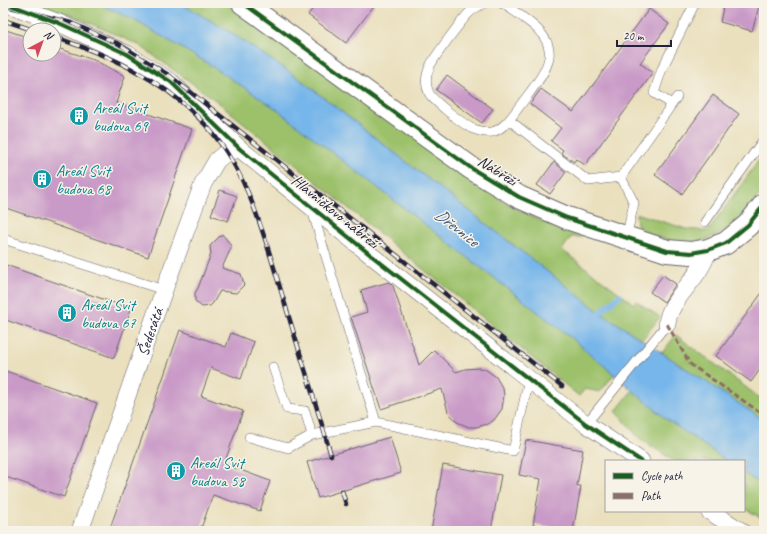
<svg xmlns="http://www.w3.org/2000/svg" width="767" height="534" viewBox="0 0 767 534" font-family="Caveat,sans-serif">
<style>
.green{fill:#9cc16b;stroke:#5f7253}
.water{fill:#77b6ea;stroke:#4c6c92}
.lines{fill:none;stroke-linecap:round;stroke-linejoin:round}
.stream{stroke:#77b6ea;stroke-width:5.5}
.building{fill:#c99ac7}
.lane-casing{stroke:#686469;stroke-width:10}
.street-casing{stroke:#686469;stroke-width:18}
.secondary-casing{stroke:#686469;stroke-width:24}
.lane{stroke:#fff;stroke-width:9}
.street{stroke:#fff;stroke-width:17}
.secondary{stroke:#fff;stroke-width:22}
.rail-casing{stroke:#22223b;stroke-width:4.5}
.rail{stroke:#f7f3e8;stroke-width:3;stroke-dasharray:9;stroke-linecap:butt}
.quiet{stroke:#8d6e63;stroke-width:3;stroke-dasharray:6 3;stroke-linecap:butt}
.cycleway-casing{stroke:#f7f3e8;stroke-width:6}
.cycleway{stroke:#1b5e20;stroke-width:4}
.labels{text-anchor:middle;stroke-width:3;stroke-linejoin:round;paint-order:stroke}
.culture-label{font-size:16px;fill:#0d838f;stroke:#f7f3e8;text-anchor:start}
.street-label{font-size:16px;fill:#22223b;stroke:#f7f3e8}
.water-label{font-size:17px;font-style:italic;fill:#405678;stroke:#f7f3e8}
</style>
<rect width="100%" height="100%" fill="#f7f3e8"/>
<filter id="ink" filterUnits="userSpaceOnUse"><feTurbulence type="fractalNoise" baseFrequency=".025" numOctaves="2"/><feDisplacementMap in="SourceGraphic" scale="8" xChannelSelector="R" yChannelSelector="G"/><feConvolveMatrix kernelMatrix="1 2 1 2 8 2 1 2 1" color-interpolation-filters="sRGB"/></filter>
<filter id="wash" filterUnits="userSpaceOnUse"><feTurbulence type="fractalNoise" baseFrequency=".012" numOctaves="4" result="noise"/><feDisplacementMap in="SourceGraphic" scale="16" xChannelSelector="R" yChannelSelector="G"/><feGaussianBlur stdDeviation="0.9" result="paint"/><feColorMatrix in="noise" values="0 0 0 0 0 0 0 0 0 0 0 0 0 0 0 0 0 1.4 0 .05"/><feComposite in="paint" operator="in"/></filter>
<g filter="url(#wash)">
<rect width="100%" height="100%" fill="#eae0be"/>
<!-- green -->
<path class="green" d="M34,3H224L264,26L506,203L541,221L581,234V237H571L562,250L634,304L636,301L660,317L600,392L585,389L579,396L218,102L139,45L74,16Z
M764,153V188L745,215L722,233L705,240L686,243L664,239L642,231L637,224L636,213L686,229L708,231Z
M676,335L764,401V520L744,508V461H674L639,438L616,411Z"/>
<!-- water -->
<path class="water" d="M97,3H180L227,30L297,77L597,310L764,420V486L744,473V461H727L666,419L574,340L275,108L207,63L134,20Z"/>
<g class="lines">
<!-- stream -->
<path class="stream" d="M596,316L620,295"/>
</g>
<g id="blocks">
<!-- building -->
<path class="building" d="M317,3H376L346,43L308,15Z
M724,3H760L752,31L720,22Z
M649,9L669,24L640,63L653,73L585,165L576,159L574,162L561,153L563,150L551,141L561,128L530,104L541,89L573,112Z
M3,29L30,38V54H54V47L94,60L125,76L116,103L192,129L148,257L3,207Z
M447,75L493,109L482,123L436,90Z
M713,95L739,114L682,194L655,175Z
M554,162L566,172L550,194L537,185Z
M220,190L237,196L228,221L211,215Z
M222,234L230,244L231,248L222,268L241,274L244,285L236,293L220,291L213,303L210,306L202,307L195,301V293L198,288L211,254L210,246Z
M3,264L131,309L114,358L3,319Z
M663,275L676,284L664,302L650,292Z
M389,282L393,286L419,365L434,350L456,372L465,369L479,368L485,369L496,377L503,389L504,395L502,409L494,420L488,424L476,427H469L457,422L448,412L442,389L381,409L351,317L367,312L361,290Z
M764,290V364L751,382L716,356Z
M180,330L226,347L231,333L254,342L241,379L211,368L201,396L243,411L224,464L270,481L260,511L213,495L200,531H109Z
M3,370L97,403L64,497L3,476Z
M390,437L401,473L318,498L307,462Z
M526,440L583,450L577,486H581L573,531L533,525L541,479L519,475Z
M443,465L501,475L491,531H431Z"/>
</g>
</g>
<g filter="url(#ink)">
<use href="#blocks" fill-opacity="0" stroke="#686469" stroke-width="1"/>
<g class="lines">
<defs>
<path id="lane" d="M485,3C478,6 472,9 467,15C459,24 435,56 430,66C426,75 425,85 429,93C433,101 462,123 471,128C476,130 485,133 492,132C505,129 514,113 522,103C544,73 567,50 529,22C520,15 511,8 501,3
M672,104L654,93L662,69L695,3
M509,120L588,181L621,177
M312,210L376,422L513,451L529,379
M705,222L764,139
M626,238L634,203L621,177L677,97
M3,239L164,290
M273,367L287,409L305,411L312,435
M586,424L667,324
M249,437L288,448L312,435L376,422"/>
<g id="street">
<path d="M5,3L59,23L127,54L171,82L240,149L372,256L586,424L641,461"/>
<path d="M667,324C669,298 701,279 708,250"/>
<path d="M709,511L741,531"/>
<path id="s1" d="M80,531L164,290L203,184L217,160L227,152L240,149"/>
</g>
<path id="secondary" d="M243,3L471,168L519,197L567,218L667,251L691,253L708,250L726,243L748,225L764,205"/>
</defs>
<!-- lane casing -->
<use href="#lane" class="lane-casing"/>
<!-- street casing -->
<use href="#street" class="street-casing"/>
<!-- secondary casing -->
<use href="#secondary" class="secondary-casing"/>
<!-- lane -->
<use href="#lane" class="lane"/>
<!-- street -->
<use href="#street" class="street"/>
<!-- secondary -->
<use href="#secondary" class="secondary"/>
<defs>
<path id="rail" d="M3,5L71,23L119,44L170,76L562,386
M3,20L33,30
M54,37C108,55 159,77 200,119C249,168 265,240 285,304C300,354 316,404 331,455
M342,491L346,504"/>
</defs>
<!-- rail casing -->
<use href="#rail" class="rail-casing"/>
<!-- rail -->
<use href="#rail" class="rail"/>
<!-- quiet -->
<path class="quiet" d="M667,324L690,364L764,415"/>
<defs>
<path id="cycleway" d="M5,3L59,23L127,54L171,82L240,149L372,256L586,424L641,461
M243,3L471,168L519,197L567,218L667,251L691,253L708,250L726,243L748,225L764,205"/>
</defs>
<!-- cycleway casing -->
<use href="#cycleway" class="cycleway-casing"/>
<!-- cycleway -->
<use href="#cycleway" class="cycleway"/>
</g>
</g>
<!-- icons -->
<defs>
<symbol id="building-disc" viewBox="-11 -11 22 22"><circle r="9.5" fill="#0f9aa8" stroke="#f7f3e8"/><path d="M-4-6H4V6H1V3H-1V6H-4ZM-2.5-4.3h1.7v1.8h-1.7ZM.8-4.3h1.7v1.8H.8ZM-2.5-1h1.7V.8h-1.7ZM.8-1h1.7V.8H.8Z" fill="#fff"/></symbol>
</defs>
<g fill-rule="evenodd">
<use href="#building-disc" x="68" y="105" width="22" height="22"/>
<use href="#building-disc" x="31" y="168" width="22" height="22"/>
<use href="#building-disc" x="56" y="302" width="22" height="22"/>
<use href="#building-disc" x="165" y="460" width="22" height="22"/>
</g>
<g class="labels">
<!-- culture labels -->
<g class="culture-label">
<text x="93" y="113">Areál Svit<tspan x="93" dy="18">budova 69</tspan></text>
<text x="56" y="176">Areál Svit<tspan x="56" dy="18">budova 68</tspan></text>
<text x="81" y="310">Areál Svit<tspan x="81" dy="18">budova 67</tspan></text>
<text x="190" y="468">Areál Svit<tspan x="190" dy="18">budova 58</tspan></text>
</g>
<!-- street labels -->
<g class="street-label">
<text transform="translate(498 170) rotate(32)" y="6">Nábřeží</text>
<text transform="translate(336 211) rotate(39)" y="6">Hlavničkovo nábřeží</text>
<text dy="6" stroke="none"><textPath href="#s1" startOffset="211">Šedesátá</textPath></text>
</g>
<!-- water labels -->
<g class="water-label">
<text transform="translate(457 227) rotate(38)" y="6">Dřevnice</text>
</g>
</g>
<!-- margin -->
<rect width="767" height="534" fill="none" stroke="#f7f3e8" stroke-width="16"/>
<!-- legend -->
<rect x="605" y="460" width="140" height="52" fill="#f7f3e8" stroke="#a29fa3"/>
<rect x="613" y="473" width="20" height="6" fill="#1b5e20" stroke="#a29fa3"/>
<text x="641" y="480" font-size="12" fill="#22223b">Cycle path</text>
<rect x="613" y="493" width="20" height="6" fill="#8d6e63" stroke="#a29fa3"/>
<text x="641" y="500" font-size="12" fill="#22223b">Path</text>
<!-- north arrow -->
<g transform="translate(42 42) rotate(41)"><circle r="19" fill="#f7f3e8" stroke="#a29fa3"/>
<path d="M0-3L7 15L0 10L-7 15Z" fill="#d1495b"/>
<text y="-6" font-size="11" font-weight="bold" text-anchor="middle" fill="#22223b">N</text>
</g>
<!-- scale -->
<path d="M617 40v6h54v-6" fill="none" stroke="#22223b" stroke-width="2"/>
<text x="623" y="40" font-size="12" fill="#22223b" stroke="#f7f3e8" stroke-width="3" paint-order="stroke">20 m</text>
</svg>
